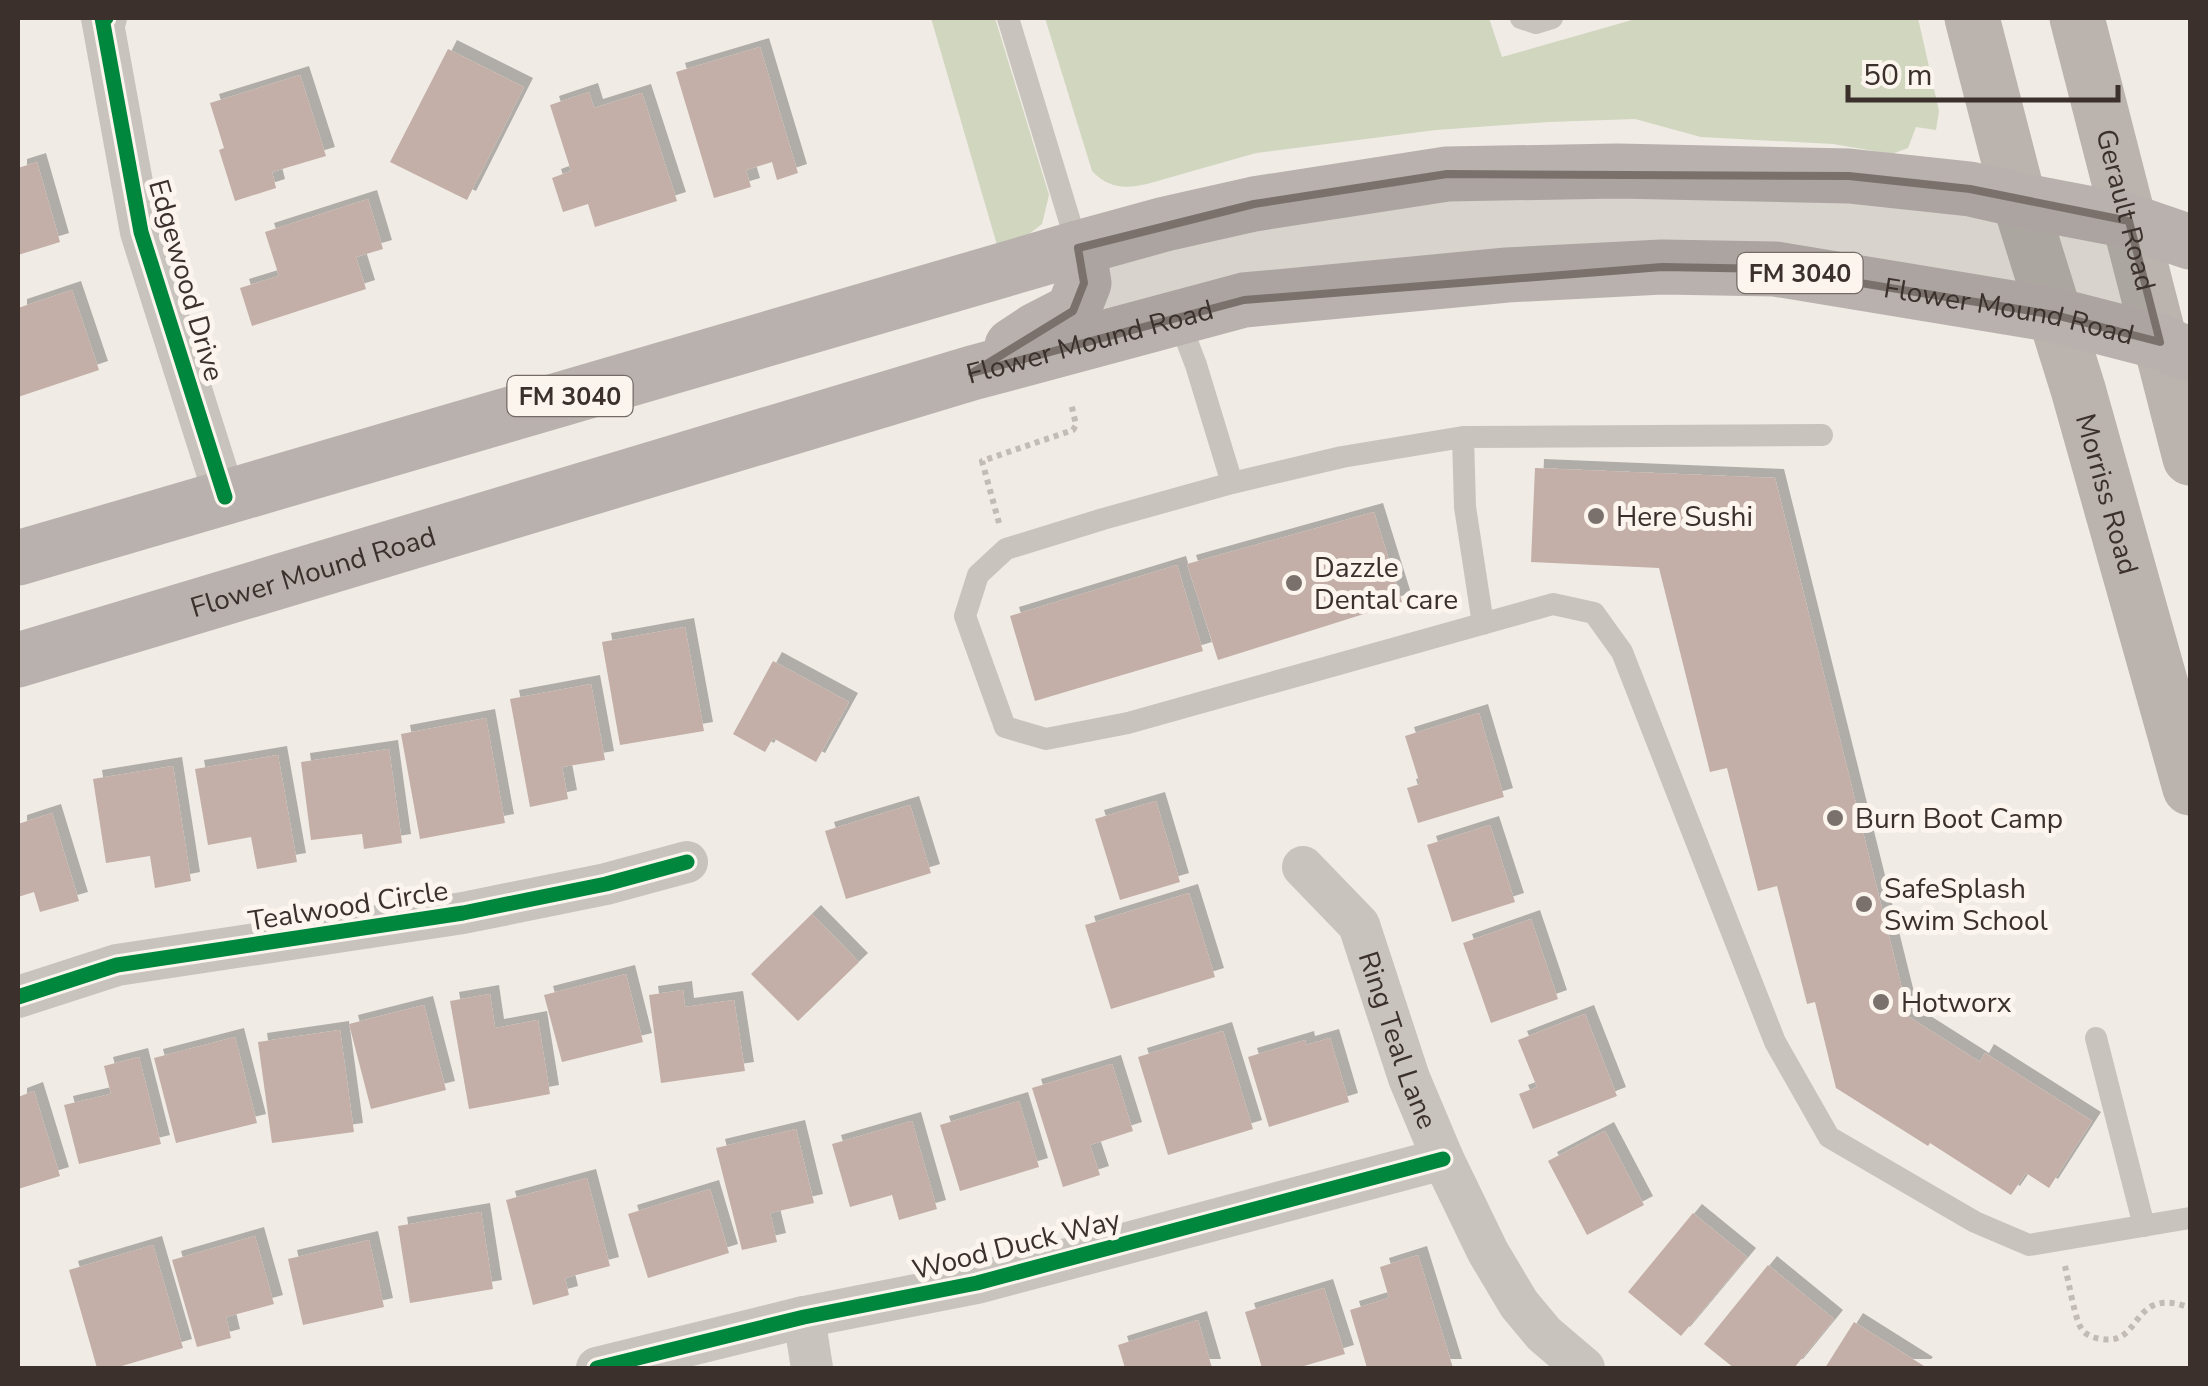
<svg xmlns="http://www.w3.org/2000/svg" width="2208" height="1386" viewBox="0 0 2208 1386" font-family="'Nunito Sans',sans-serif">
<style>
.green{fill:#d1d6bf}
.building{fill:#c3afa7;filter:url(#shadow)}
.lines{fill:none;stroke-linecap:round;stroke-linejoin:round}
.path{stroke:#c2bbb6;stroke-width:6;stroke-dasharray:5 5;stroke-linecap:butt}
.service{stroke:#c9c3be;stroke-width:22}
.minor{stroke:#c9c3be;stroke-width:42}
.secondary{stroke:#bab3ae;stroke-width:55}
.primary{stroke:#b8b1ad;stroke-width:55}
.cycleway-casing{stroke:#fbf5ee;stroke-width:21}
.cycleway{stroke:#00873e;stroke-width:15}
.marked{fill:#7a716c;fill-opacity:0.2;stroke:#7a716c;stroke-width:8;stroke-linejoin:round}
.poi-dot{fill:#7a716c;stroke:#fbf5ee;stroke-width:4}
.labels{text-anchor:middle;stroke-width:10;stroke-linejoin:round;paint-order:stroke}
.shield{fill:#fbf5ee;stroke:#756b66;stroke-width:2.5}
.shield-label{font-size:25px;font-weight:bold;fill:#3b302b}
.street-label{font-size:28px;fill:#3b302b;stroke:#fbf5ee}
.poi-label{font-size:28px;fill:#3b302b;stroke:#fbf5ee;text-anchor:start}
</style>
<defs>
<filter id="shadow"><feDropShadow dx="9" dy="-9" stdDeviation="0" flood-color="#0004"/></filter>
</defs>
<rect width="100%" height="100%" fill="#f0ebe5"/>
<!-- green -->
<path class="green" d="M931,18H995L1049,195L1042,224L1016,244L997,245Z
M1045,18H1489L1502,57L1639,18H1918L1939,111L1936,130L1916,127L1908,148L1892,154L1833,144L1701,137L1635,119L1548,122L1436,130L1256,153L1147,184C1124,189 1108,188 1092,171Z"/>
<!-- building -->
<path class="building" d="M760,47L798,173L777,180L772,162L746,170L751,187L714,198L676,72Z
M448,49L524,87L467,200L390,162Z
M300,75L326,156L272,172L276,188L235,201L219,150L224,148L210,103Z
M589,92L594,108L642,93L677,201L595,227L588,204L563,212L552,178L571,171L550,105Z
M37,162L60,242L18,255V168Z
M368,199L383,249L356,257L366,289L252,326L240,288L279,276L265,232Z
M72,290L99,370L18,397V308Z
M1535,468L1775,478L1909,1017L1980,1062L1985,1053L2092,1121L2049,1188L2026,1173L2011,1195L1930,1143L1928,1146L1836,1088L1815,1002L1807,1004L1777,886L1758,891L1727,768L1710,772L1659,568L1531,562Z
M1374,512L1402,602L1218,660L1187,564Z
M1177,565L1203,651L1035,701L1010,616Z
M685,627L704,731L620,745L602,642Z
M773,661L849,702L816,762L773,738L765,752L733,734Z
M591,684L605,760L562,767L568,799L530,807L510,699Z
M1479,713L1504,797L1418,823L1407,788L1420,784L1405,736Z
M486,718L505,823L420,839L401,734Z
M389,749L402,843L364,849L362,834L311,840L301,762Z
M278,755L297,862L257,869L251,837L208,845L195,769Z
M173,766L191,881L155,888L150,856L106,863L93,779Z
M1156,801L1180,882L1120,900L1095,819Z
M910,805L931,873L846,899L825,831Z
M52,813L79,901L40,912L34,892L18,897V824Z
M1490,825L1515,902L1452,922L1427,845Z
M1189,893L1215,977L1111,1009L1085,925Z
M812,914L859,962L798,1021L751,974Z
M1531,919L1558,999L1491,1023L1463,943Z
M626,974L643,1042L562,1062L544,995Z
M683,990L685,1007L734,1000L745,1071L661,1083L649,995Z
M490,994L495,1028L538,1020L550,1094L469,1109L450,1001Z
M424,1005L446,1090L371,1109L349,1024Z
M1585,1014L1617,1096L1533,1129L1519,1094L1537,1087L1518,1040Z
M340,1030L354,1132L272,1143L258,1042Z
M1223,1031L1253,1129L1168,1155L1138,1057Z
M235,1037L257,1123L176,1143L154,1058Z
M1330,1038L1349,1102L1269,1127L1248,1057L1305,1040L1306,1045Z
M139,1057L161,1144L79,1164L64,1105L111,1094L104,1066Z
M1112,1064L1133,1131L1090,1145L1100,1175L1063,1187L1032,1088Z
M34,1091L60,1176L18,1189V1097Z
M1019,1101L1039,1167L960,1191L940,1125Z
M912,1121L937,1209L899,1220L892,1195L850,1207L832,1144Z
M796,1129L814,1203L770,1213L777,1242L742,1250L716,1148Z
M1605,1131L1644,1205L1587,1235L1548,1161Z
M587,1178L610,1266L565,1278L569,1295L533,1305L506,1200Z
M710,1189L729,1253L648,1278L628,1214Z
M481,1212L493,1289L410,1303L398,1226Z
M1693,1213L1747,1257L1681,1336L1628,1292Z
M255,1236L274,1304L226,1317L231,1338L197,1347L172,1260Z
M369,1240L384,1307L303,1325L288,1259Z
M153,1245L183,1348L115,1368H97L69,1270Z
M1418,1255L1453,1368H1367L1350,1310L1389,1298L1380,1267Z
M1768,1265L1834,1319L1794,1368H1734L1704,1344Z
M1324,1288L1345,1354L1297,1368H1262L1245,1312Z
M1198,1320L1212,1368H1125L1118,1345Z
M1854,1322L1924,1366L1922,1368H1825Z"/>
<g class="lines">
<!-- path -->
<path class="path" d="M999,523L982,461L1073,430L1076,425L1071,403
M2065,1266C2068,1279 2075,1319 2081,1328C2085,1335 2094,1338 2101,1339C2131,1344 2132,1317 2152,1306C2164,1300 2178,1303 2190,1308"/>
<!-- service -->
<path class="service" d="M1008,18L1078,248
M1521,18L1536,23L1552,18
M1178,318L1196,365L1232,483L1103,519L1006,549L978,575L965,616L1005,727L1046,739L1128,723L1553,604L1594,613L1622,652L1775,1042L1829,1137L1975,1222L2029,1245L2190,1218
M1463,437L1465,507L1483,624
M1232,483L1342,457L1463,437L1822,435
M2096,1038L2144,1226"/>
<!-- minor -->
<g class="minor">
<path d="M106,18H102L141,232L225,497"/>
<path id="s1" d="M1303,867L1359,925L1409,1078L1443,1159L1488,1252L1519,1304L1544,1334L1584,1368"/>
<path d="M18,997L117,965L463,913L606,884L687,862"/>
<path d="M804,1317L812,1368"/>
<path d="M597,1368L804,1317L977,1283L1443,1159"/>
</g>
<!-- secondary -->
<g class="secondary">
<path id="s2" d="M1972,18L2019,200L2078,389L2190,788"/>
<path id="s3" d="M2077,18L2190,458"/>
</g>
<!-- primary -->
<g class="primary">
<path d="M1012,346L1036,330L1073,311L1084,283L1078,248"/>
<path d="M18,558L1078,248L1165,224L1254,204L1447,174L1617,171L1849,176L1970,189L2019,200L2129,221L2190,242"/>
<path id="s4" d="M18,660L972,373L1244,300L1507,275L1662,267L1775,269L2055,315L2160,342L2190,355"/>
</g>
<defs>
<path id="cycleway" d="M106,18H102L141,232L225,497
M18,997L117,965L463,913L606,884L687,862
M597,1368L804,1317L977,1283L1443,1159"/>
</defs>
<!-- cycleway casing -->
<use href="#cycleway" class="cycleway-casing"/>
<!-- cycleway -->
<use href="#cycleway" class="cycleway"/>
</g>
<!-- marked area -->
<path class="marked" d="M1447,174L1849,176L1970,189L2129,221L2160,342L2055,315L1775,269L1662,267L1244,300L972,373L1073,311L1084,283L1078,248L1254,204Z"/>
<!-- markers -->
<g class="poi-dot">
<circle cx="1596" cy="516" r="10"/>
<circle cx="1294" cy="583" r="10"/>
<circle cx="1835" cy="818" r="10"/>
<circle cx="1864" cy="904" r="10"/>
<circle cx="1881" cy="1002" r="10"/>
</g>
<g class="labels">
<!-- shield labels -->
<g class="shield">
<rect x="1737.5" y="253" width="125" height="40" rx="8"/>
<rect x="507.5" y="376" width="125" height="40" rx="8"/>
</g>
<g class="shield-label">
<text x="1800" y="282">FM 3040</text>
<text x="570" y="405">FM 3040</text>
</g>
<!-- street labels -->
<g class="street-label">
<text dy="10" stroke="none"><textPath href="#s3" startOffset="198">Gerault Road</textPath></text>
<text transform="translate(187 280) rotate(74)" y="10">Edgewood Drive</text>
<text dy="10" stroke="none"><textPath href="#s4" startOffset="2048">Flower Mound Road</textPath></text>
<text dy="10" stroke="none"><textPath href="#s4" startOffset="1118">Flower Mound Road</textPath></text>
<text dy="10" stroke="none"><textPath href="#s2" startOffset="495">Morriss Road</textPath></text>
<text dy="10" stroke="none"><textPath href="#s4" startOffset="308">Flower Mound Road</textPath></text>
<text transform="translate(348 905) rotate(-9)" y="10">Tealwood Circle</text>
<text dy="10" stroke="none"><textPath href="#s1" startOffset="202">Ring Teal Lane</textPath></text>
<text transform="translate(1016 1244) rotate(-14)" y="10">Wood Duck Way</text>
</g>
<!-- poi labels -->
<g class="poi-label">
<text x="1616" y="526">Here Sushi</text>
<text x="1314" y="577">Dazzle<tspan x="1314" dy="32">Dental care</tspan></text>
<text x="1855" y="828">Burn Boot Camp</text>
<text x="1884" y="898">SafeSplash<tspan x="1884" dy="32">Swim School</tspan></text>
<text x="1901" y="1012">Hotworx</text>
</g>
</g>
<!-- border -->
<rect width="2208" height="1386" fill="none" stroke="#3b302b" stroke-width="40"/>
<!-- scale -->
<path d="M1848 85v15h270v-15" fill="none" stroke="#3b302b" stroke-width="5"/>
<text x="1863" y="85" font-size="30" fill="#3b302b" stroke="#fbf5ee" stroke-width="8" paint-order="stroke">50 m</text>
</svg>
